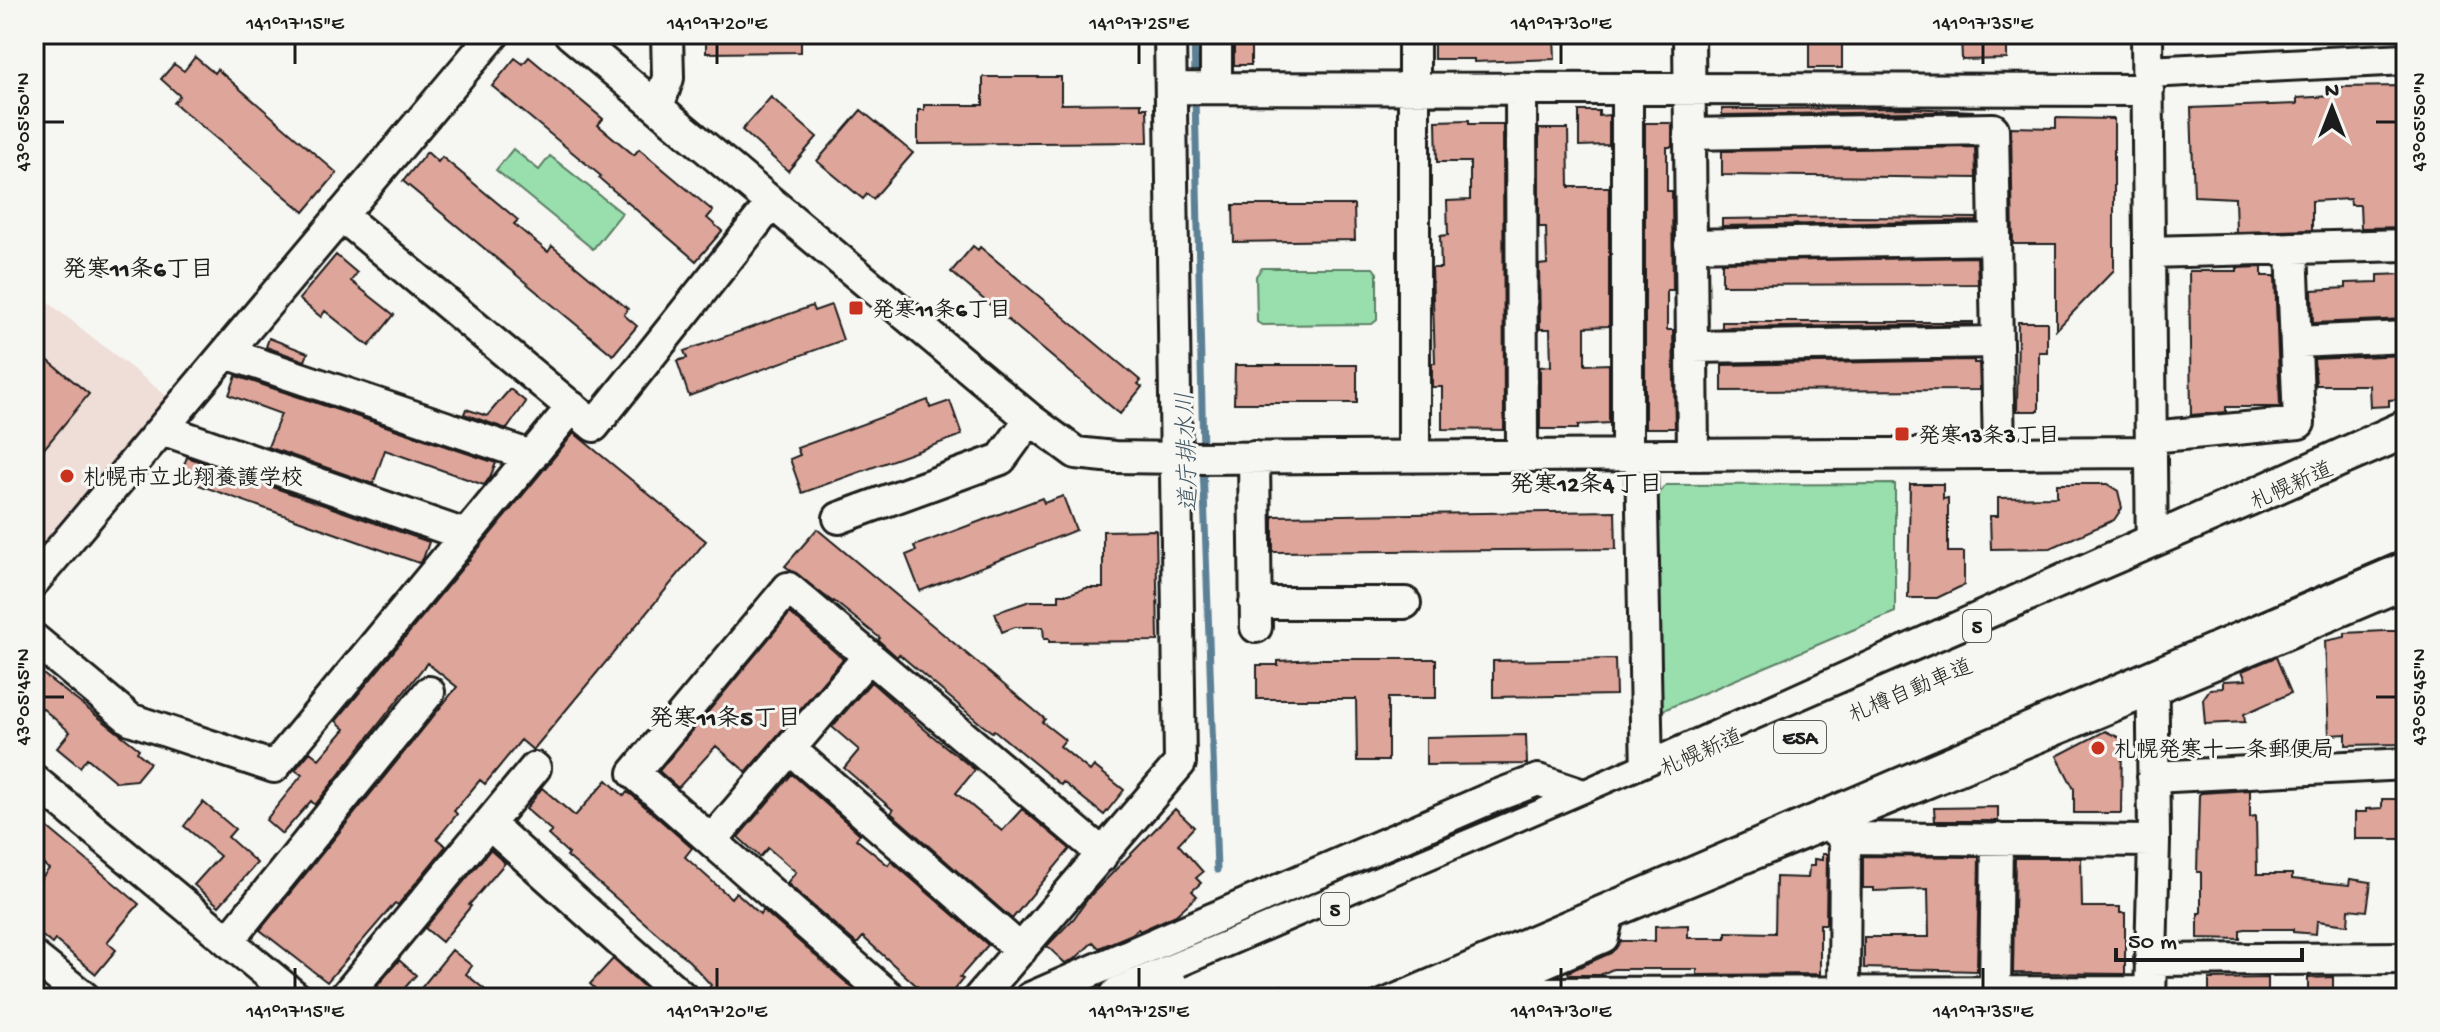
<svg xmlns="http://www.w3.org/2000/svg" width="2440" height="1032" viewBox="0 0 2440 1032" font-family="'Gochi Hand','Klee One',sans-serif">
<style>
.built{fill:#efded8}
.green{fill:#98dfad;stroke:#5a7e64;stroke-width:2}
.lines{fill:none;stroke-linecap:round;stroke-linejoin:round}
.stream{stroke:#5c8196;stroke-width:7}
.building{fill:#dea59a;stroke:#1c1c1c;stroke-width:2}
.minor-casing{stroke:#1c1c1c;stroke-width:36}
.highway-casing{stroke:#1c1c1c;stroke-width:50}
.minor{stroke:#f6f6f2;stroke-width:30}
.highway{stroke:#f6f6f2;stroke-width:44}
.highway-bridge-casing{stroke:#1c1c1c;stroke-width:50;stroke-linecap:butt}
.highway-bridge{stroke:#f6f6f2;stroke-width:44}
.ticks{fill:none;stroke:#1c1c1c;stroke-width:3}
.poi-dot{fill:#c8321e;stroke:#f6f6f2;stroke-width:3}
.labels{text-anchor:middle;stroke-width:6;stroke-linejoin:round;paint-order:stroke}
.shield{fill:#f6f6f2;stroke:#5d5d5c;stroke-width:2}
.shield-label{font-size:20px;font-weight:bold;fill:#1c1c1c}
.poi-label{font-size:22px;font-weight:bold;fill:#1c1c1c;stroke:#f6f6f2;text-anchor:start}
.street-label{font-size:22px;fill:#1c1c1c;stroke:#f6f6f2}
.neighbourhood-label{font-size:24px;font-weight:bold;fill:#1c1c1c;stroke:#f6f6f2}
.water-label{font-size:24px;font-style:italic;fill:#415763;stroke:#f6f6f2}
.neatline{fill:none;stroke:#1c1c1c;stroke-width:3}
.ticks-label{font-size:20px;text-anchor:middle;fill:#1c1c1c}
</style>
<rect width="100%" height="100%" fill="#f6f6f2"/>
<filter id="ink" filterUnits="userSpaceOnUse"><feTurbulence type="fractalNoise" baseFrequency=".0125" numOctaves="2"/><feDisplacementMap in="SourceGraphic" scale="16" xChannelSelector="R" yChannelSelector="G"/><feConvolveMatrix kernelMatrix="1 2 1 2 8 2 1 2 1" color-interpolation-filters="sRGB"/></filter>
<g filter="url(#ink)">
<!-- built -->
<path class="built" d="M34,291L168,397L34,556Z"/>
<!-- green -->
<path class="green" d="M513,149L539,170L550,156L622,213L593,249L496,170Z
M1262,268H1373L1377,273V320L1372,324L1262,325L1257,322L1256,276Z
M1895,484V612L1659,712L1656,497L1666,485Z"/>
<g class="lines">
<!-- stream -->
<path class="stream" d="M1194,34L1195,80
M1195,96L1203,452
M1203,464L1217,870"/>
</g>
<!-- building -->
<path class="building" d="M706,34H801V52L706,53Z
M1234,34H1251V65H1234Z
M1434,34L1554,35L1555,59L1474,62V59H1434Z
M1809,34H1842V68H1809Z
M1961,34H2007V59L1962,60Z
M195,57L214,73L217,69L337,173L304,212L174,103L180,96L161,79L174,64L184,71Z
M529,57L603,119L598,125L634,155L639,149L713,211L707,218L722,231L696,261L599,178L601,176L492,86L515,58L523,64Z
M983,77H1061V104L1141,103V108H1147L1148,142L918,144V110H924V105H983Z
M2401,86V89H2406V119L2399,120L2402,159H2406V227L2361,228L2360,205H2351L2350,199L2312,201V230L2236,232L2235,198L2194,196L2191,108L2297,104V98L2333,96V92L2338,91V87Z
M771,97L817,137L788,171L742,130Z
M1908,108L1974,111L1722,115V109Z
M861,110L913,153L873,199L867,194L863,199L817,161Z
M1579,111H1599V116L1609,115V145L1579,146Z
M2056,118L2114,119V270L2056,330V244H2013L2011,127L2056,128Z
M1469,120V124H1503L1504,430L1442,429V387H1432V363H1435L1432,268H1441L1440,236L1448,235L1447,201L1470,200V162H1437L1436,121Z
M1645,123H1672V147H1667V191H1672L1673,290H1667V330H1673L1675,428H1645Z
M1539,129H1568L1569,187H1609V326L1585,327V365L1609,364V423L1578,425V429H1540V367L1551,366L1550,329H1540L1539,265L1547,264L1546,227H1539Z
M1975,147L1976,178L1722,175V151Z
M427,152L438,162L442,157L518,220L514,224L548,252L552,246L628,309L624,315L637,326L613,355L403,181Z
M1233,205H1354L1355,240L1234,242Z
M1851,217L1977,218V221L1722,226V219Z
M973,246L978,250L980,247L1141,381L1138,384L1142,387L1120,414L951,272Z
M336,255L357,273L351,281L394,315L369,346L325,311L321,317L299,299Z
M1977,257L1978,284L1722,285V262Z
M2262,267V276H2275L2280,407H2226V412L2191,415L2189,271H2237V268Z
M2406,274V319L2313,323L2312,290L2346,288V283L2378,282V275Z
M831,305L843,340L689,396L677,361L687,358L684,351L812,306L814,311Z
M1722,322H1973V324L1722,328Z
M2018,322H2047V352H2039V411H2017Z
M269,338L308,353L305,361L266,347Z
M34,349L89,394L34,461Z
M2406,355L2404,395H2401V399L2389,400V406L2370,407L2369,385H2316L2314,359Z
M1974,360V363H1979L1980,390L1722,391V365Z
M1235,365H1357V403H1234Z
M236,376L251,381L496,463L490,477L484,485L385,450L373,484L268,447L281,414L229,395Z
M510,389L526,402L507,429L464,414L466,409L487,416Z
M928,400L930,408L950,401L962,435L802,493L790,459L800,455L797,448Z
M574,433L706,541L533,750L521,740L485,784L480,780L454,811L457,814L437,839L446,846L398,905L395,903L327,982L260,930L457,687L427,663L315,805L311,801L282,834L266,820L302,775L295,770L310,752L319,759L345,729L336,721Z
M187,457L429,542L423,559L419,563L179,478Z
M1910,484H1943V499L1948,498V552H1964V585L1937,598H1908Z
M2057,484H2107L2118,491L2122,508L2114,520L2051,548L1991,549L1990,516H1998V498L2057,497Z
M1063,496L1076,530L920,591L906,555L916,551L914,546L1042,498L1044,503Z
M1615,511L1616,549L1273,552V516Z
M817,529L1045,719L1042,722L1065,740L1060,746L1090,771L1094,766L1124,790L1104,815L1069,787L1063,782L1061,785L994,730L992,732L982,725L899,654L897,657L878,640L880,638L834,601L833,602L785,566Z
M1156,530L1158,641L1049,642V639H1044L1043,627H1015L1002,632L995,613L1030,601H1059V594H1069L1086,588H1103V531Z
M790,613L843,659L746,772L716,746L678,788L659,771Z
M2385,631H2406V684H2400L2401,744L2346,745V734L2329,735L2325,641L2345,637V633Z
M2276,657L2291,693L2244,714L2245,722L2205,724L2203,699L2210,689L2223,688V681L2246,680L2242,671Z
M1318,659H1436V698H1388V761H1357L1356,699H1257V665H1278V661Z
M1615,659L1616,695L1493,697V661Z
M34,667L139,749L137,752L150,763L136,780L116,782L87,758L80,767L57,748L70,732L34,701Z
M871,682L930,734L975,770L956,793L1002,831L1022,809L1070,849L1012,919L891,813L893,810L844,768L859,750L832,727Z
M2105,731L2122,739L2121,813H2074V789L2057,756Z
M1526,735L1527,764L1426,765V737Z
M792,774L860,834L856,839L888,865L891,861L988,945L960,977L963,979L947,998H930L863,937L857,944L787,883L796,872L768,848L760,857L738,837Z
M607,780L624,796L627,792L633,796L692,848L685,857L731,898L736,892L760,914L763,910L864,998H720L709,988L711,985L689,961L567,856L569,854L548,835L552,831L526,809L542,788L575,816Z
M2250,790V817L2256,816L2257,874H2292V879L2349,885L2350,879L2371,882L2367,911L2349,909L2348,925L2317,921L2316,934L2293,932V929H2245L2240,930V939L2198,938V913H2201V872H2197L2199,795L2201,793Z
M2382,799H2406V839H2355V812H2366V809L2382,808Z
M203,802L235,829L228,837L257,863L219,906L194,885L220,856L184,826Z
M1998,807V821H1935L1934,808Z
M1175,809L1194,827L1178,844L1203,872L1196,878L1201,883L1192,891L1197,896L1176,915L1140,931L1138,929L1132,934L1099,948L1093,942L1075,959L1065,963L1047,946L1074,918L1089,897Z
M34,816L139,904L107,942L116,950L96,974L55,940L52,944L34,929V887L49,869L34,857Z
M490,850L505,863L469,905L471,906L442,942L425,928Z
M1822,854H1827L1826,924H1820V974L1697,975V969H1613L1600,975H1569L1568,972L1611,953L1621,941H1655V926L1688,925V938H1726V932L1775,933L1776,877L1808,878L1809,866H1814V859L1822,860Z
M1863,856L1979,857L1977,971L1864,968V937H1929L1928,889L1874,891V888H1863Z
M2015,858H2081L2082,907H2120V913H2125V974L2013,973Z
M452,950L472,966L466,974L495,998H413Z
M613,959L642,985L654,998H605L590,984Z
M399,960L416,975L396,998H391L377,986Z
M2333,977V998H2308V978Z
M2268,978V998H2209V979Z"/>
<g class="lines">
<defs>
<path id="minor" d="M570,34L1030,419L1076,453L1114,457L1186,458L2151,452
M1216,34V87
M1689,34L1693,455
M2147,34L2152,564
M2148,72L2406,59
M1171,88L2148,90
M1521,89L1522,456
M1627,89V455
M658,107L668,78L667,34
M1689,134L1993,129L1999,453
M341,215L594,426L772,203
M1690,245L1995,239
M2149,252L2406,245
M2296,342L2406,337
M1692,347L1997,342
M226,353L531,456
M162,429L465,535
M2151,437L2299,423L2292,248
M1641,455L1647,775
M1254,457L1256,627
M1414,457V34
M839,518L1001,459L1030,419
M34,581L494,34
M1255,603H1405
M34,639L130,719L274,767L572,407
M790,749L1021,950
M2153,777L2406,764
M34,780L297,998
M1822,819L1845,838L2154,841
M489,824L683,998
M712,840L869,656
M228,941L429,692
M34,957L85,998
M2150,960L2406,958
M1486,987L1501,993L2150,992
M1995,992L1997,839
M1844,993L1845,838
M344,998L535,768
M891,998L634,773L788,588L1090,843L1101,857
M979,998L1180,763L1170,34
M1030,998L1493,797L1538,780L1595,799
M1461,998L1603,937L1611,904
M2150,998L2154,841L2152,616"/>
<path id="highway" d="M1122,998L1548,820L2406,433
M1391,998C1728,853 2069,720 2406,575"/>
</defs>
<!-- minor casing -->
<use href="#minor" class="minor-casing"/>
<!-- highway casing -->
<use href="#highway" class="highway-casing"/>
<!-- minor -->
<use href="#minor" class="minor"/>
<!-- highway -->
<use href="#highway" class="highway"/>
<defs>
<path id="highway-bridge" d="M1194,998L2406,476
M1299,998L2406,523"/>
</defs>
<!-- highway-bridge casing -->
<use href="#highway-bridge" class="highway-bridge-casing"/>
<!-- highway-bridge -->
<use href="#highway-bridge" class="highway-bridge"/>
</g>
</g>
<!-- ticks -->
<path class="ticks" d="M295,44V64M717,44V64M1139,44V64M1561,44V64M1983,44V64M44,122H64M2376,122H2396M44,697H64M2376,697H2396M295,968V988M717,968V988M1139,968V988M1561,968V988M1983,968V988"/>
<!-- markers -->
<g class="poi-dot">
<rect x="848" y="300" width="16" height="16" rx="4"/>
<rect x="1894" y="426" width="16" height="16" rx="4"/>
<circle cx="67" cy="476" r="8"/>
<circle cx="2098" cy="748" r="8"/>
</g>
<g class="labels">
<!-- shield labels -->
<g class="shield">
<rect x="1963" y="610" width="28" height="32" rx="6"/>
<rect x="1774" y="721" width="52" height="32" rx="6"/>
<rect x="1321" y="893" width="28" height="32" rx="6"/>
</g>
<g class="shield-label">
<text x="1977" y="633">5</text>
<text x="1800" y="744">E5A</text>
<text x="1335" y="916">5</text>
</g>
<!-- poi labels -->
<g class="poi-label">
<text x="872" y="316">発寒11条6丁目</text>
<text x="1918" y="442">発寒13条3丁目</text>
<text x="83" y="484">札幌市立北翔養護学校</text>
<text x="2114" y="756">札幌発寒十一条郵便局</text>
</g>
<!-- street labels -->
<g class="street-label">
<text transform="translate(2291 484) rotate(-24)" y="8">札幌新道</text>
<text transform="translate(1910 689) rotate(-23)" y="8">札樽自動車道</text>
<text transform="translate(1701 751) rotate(-24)" y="8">札幌新道</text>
</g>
<!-- neighbourhood labels -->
<g class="neighbourhood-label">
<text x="138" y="276">発寒11条6丁目</text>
<text x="1586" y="491">発寒12条4丁目</text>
<text x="725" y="725">発寒11条5丁目</text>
</g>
<!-- water labels -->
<g class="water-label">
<text transform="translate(1186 452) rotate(-92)" y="8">道庁排水川</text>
</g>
</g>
<!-- margin -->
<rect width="2440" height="1032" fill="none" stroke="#f6f6f2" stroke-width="88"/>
<!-- north arrow -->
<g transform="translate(2332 108)" stroke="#f6f6f2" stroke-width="6" paint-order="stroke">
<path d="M0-6L14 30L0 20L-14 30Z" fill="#1c1c1c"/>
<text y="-12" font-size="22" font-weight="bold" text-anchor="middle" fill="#1c1c1c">N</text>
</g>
<!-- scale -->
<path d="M2116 948v12h186v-12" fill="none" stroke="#1c1c1c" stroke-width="4"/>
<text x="2128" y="948" font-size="24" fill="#1c1c1c" stroke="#f6f6f2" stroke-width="6" paint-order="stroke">50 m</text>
<rect x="44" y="44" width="2352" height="944" class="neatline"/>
<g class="ticks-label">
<text x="295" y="29">141°17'15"E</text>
<text x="717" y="29">141°17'20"E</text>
<text x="1139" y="29">141°17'25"E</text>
<text x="1561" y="29">141°17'30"E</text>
<text x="1983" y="29">141°17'35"E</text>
<text transform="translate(22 122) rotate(-90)" y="7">43°05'50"N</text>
<text transform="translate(2418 122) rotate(-90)" y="7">43°05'50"N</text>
<text transform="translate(22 697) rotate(-90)" y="7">43°05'45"N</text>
<text transform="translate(2418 697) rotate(-90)" y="7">43°05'45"N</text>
<text x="295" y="1017">141°17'15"E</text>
<text x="717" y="1017">141°17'20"E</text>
<text x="1139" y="1017">141°17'25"E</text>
<text x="1561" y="1017">141°17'30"E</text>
<text x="1983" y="1017">141°17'35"E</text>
</g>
</svg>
